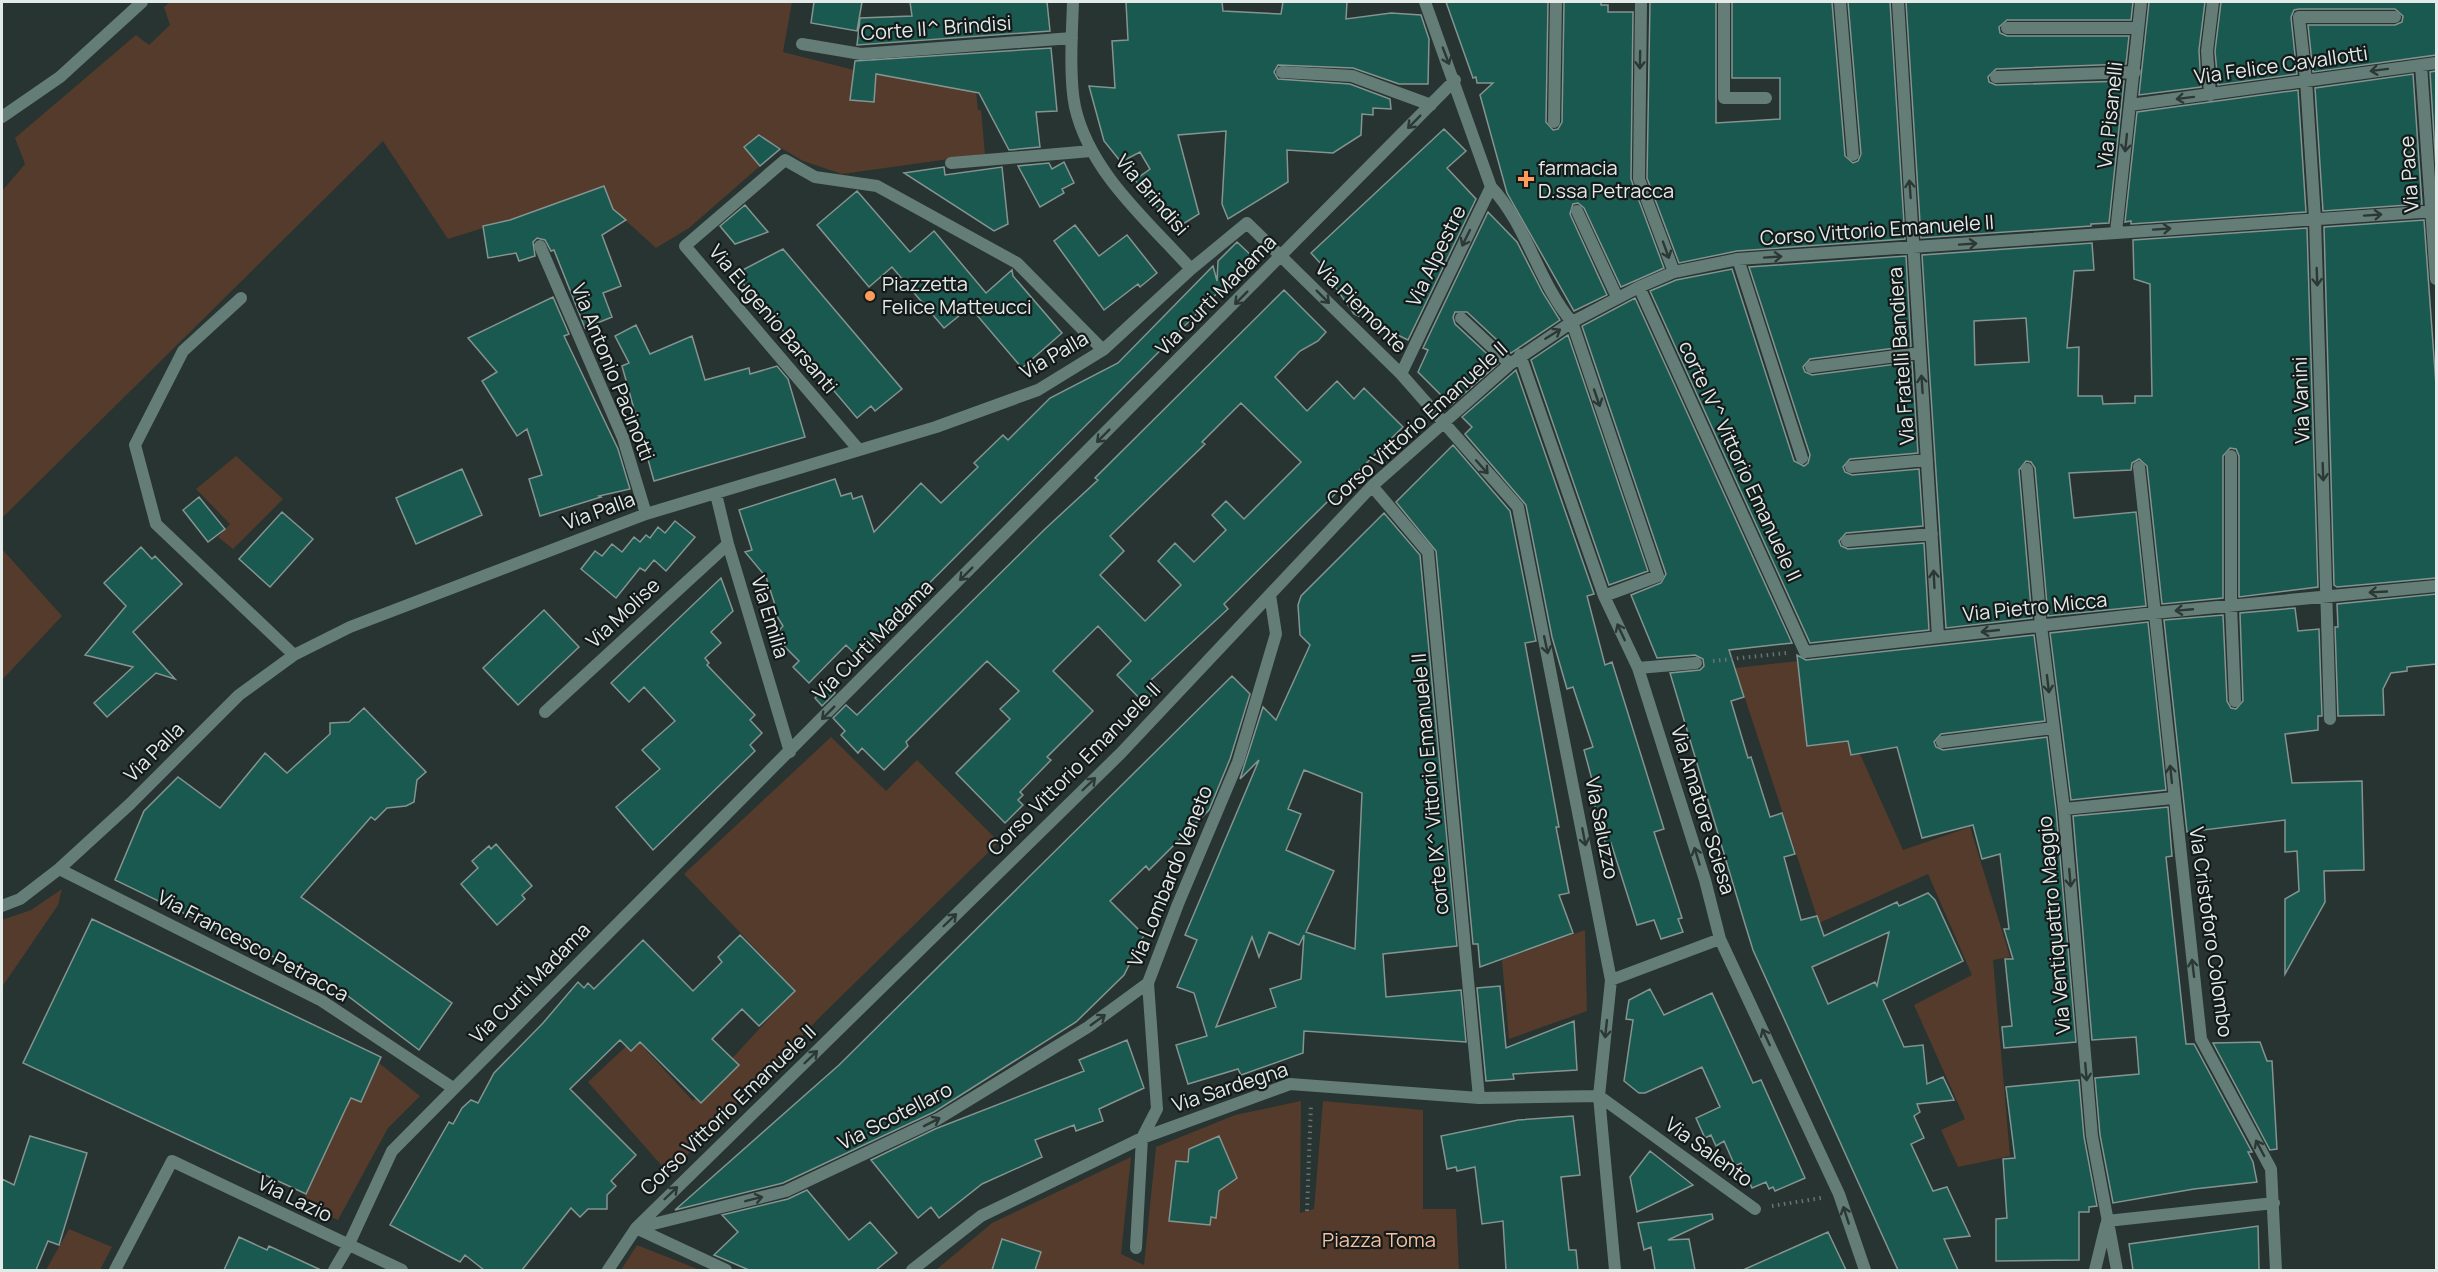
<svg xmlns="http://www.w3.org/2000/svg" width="2438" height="1272" viewBox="0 0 2438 1272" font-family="Manrope,sans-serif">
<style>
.green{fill:#553b2c}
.building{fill:#19594f;stroke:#859491;stroke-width:1.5;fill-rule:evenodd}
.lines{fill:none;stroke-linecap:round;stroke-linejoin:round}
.path{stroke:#697472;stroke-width:4;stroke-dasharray:1.5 4.5;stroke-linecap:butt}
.street{stroke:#647d77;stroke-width:12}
.oneway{stroke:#2c3835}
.poi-dot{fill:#ff9b5a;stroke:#141a19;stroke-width:2}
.labels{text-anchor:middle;stroke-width:4.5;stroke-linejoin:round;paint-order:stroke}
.street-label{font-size:20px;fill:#e3ebe9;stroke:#141a19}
.poi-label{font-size:20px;fill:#e3ebe9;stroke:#141a19;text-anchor:start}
.park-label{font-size:20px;fill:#f7c1a0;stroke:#141a19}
</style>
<rect width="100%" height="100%" fill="#273431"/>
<!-- green -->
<path class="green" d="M170,2H792L783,52L854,70L850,100L874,102L876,74L976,92L978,110H981L985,154L842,174L803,161L759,135L745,147L760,166L689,228L656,248L613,209L604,186L537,211L448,239L383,141L2,518V191L25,164L15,138L136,35L149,45L170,25L164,7Z
M236,456L283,499L233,549L218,537L230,524L196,489Z
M2,549L62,616L2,680Z
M1798,661L1807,746L1848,742L1851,755L1860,754L1903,850L1970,827L2010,957L1993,960L2010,1156L1958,1167L1941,1130L1965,1119L1914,1005L1972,975L1928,874L1819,923L1735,668Z
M831,737L886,791L917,760L999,842L821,1016L669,1174L588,1082L635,1038L693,1101L795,990L684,874Z
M62,889L58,905L2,987V920L31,910Z
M1585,930L1587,1011L1509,1039L1502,960Z
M66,974L346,1108L351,1098L361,1102L379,1063L420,1096L388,1128L338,1220L302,1203L330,1140L48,1009Z
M1301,1101L1300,1213L1314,1209L1323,1101L1423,1110V1209H1456L1459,1270H936L992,1223L1131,1157L1121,1254L1144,1265L1156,1147L1235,1115Z
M69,1229L112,1247L100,1270H46Z
M637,1245L700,1270H621Z"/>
<!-- building -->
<path class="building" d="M814,2H862L857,31L811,23Z
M910,2H1047L1050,31L857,45L860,18L912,16Z
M1126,2H1222L1223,11L1281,14L1283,2H1347L1346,19L1391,13L1421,15L1429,39L1428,84H1399L1353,68L1278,65L1274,72L1278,79L1350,84L1390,99L1391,109L1373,108V115L1362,114L1361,135L1333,153L1287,150L1288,182L1228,219L1222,204L1226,131L1178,135L1199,214L1175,229L1135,180L1150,169L1140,152L1121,162L1104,141L1089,86L1115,88L1112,41L1128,40Z
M1446,2H1548L1546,122L1553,130L1558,129L1562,122L1564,2H1601V5H1608V12H1633L1631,179L1664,268L1621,287L1584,208L1578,203L1573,204L1570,214L1607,295L1574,311L1507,193L1480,95L1493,83H1477L1476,77L1473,78Z
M1650,2H1716V123L1780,119V78H1732V2H1832L1845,156L1853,163L1858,161L1861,154L1848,2H1890L1905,239L1737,251L1679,263L1647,178Z
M1906,2H2133L2131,20H2007L1999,27L2000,33L2007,36H2129L2126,64L1996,69L1988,77L1989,82L1996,85L2124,81L2109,223L2091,224V226L1921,238Z
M2149,2H2205L2199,50L2201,87L2139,95Z
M2221,2H2436V55L2313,72L2308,25H2395L2402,22L2403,16L2395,9H2299L2294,10L2291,17L2297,74L2218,85L2215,51Z
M1051,48L1057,111L1036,112L1040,147L1009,150L979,93L876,74L874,102L850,100L855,61Z
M2436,71V168L2430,72Z
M2413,74L2422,204L2323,211L2315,88Z
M2298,90L2306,212L2131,224V221L2125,222L2137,112Z
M1444,129L1466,151L1447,168L1476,199L1408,340L1354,314L1329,278L1332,276L1311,253Z
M759,135L780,149L760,166L744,147Z
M1064,162L1074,183L1062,189L1064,193L1040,207L1018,166L1049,163L1052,169Z
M944,167L945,175L1002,167L1008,224L994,231L904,173Z
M604,186L613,209L626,220L602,235L621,286L603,293L612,317L585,328L554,250L551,251L545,240L537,238L533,242L535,256L519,261L516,253L488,258L483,226L510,220Z
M857,191L910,252L934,231L986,293L1012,270L1013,276L1062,333L1022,368L970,307L944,328L892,267L869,287L817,225Z
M745,205L768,232L735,244L720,226Z
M1488,212L1517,242L1543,293L1560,320L1511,353L1467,312H1455L1453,317L1455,324L1498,364L1451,405L1418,372L1428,350L1423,348Z
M2424,220L2436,385V578L2337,587L2334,585L2324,227Z
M1075,225L1099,256L1127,235L1157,273L1140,287L1138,284L1104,310L1054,241Z
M2307,228L2318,587L2239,597V456L2236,449L2230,448L2223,456V598L2162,604L2147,466L2139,459L2132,463L2131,470L2069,473L2074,518L2136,512L2146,606L2048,616L2035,468L2031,462L2026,461L2019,470L2032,618L1946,628L1922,255L2092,243L2094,270L2074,271L2067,348L2079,347L2078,396H2102L2103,404L2135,403V396H2152L2150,284L2134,279L2133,240ZM2026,318L2029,362L1975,365L1974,321Z
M1237,242L1253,257L857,656L846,645L809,683L793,667L799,661L781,643L784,641L776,634L783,626L773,610L776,608L766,577L745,552L752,550L739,510L835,479L841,496L851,493L853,499L862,496L874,532L921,483L941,503L978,467L974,463L1003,435L1008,440L1050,398L1118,363L1213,266L1217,281L1218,261Z
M783,249L902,389L875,411L871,406L857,418L735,274Z
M1906,256L1911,346L1810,359L1803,367L1805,372L1812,375L1912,362L1918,453L1850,459L1843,467L1845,472L1852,475L1919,469L1923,526L1846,533L1839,541L1841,546L1848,549L1924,543L1929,630L1810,643L1650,291L1676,280L1732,269L1794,461L1804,466L1808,463L1810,455L1749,267Z
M1284,290L1326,332L1318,341L1300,351L1275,377L1307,411L1337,381L1354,399L1364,388L1403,427L1224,604L1228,609L1151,680L1159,688L1144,703L1117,675L1131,661L1098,626L1053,671L1093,711L1047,757L1051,760L1020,792L1023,795L1018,800L1023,805L1005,823L956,773L1010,719L1000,709L1019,691L987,661L906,742L908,746L884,770L862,748L858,753L841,735L845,731L833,718L846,705L857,715L1045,529L1098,480L1095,478ZM1241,403L1301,462L1244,519L1226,501L1212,515L1226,530L1194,562L1175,543L1158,561L1181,585L1145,621L1100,575L1124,551L1110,536L1205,444L1202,442Z
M553,297L569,334L564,336L618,449L630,489L599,496L601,497L540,516L529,479L542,475L527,429L517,436L482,381L497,372L468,338Z
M1635,298L1792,643L1729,650L1744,697L1731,701L1748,758L1751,757L1770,817L1782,813L1795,854L1784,857L1801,920L1817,916L1824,936L1897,902L1899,906L1928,893L1935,900L1963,961L1883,1000L1904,1047L1923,1045L1927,1084L1943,1077L1954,1100L1917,1104L1920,1112L1914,1116L1924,1138L1911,1144L1933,1191L1947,1187L1970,1236L1944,1239L1958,1270H1898L1753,950L1745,924L1670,673L1700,670L1704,666L1703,659L1695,655L1657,658L1631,595L1661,583L1666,574L1582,326ZM1889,932L1877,986L1875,982L1828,1004L1812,967Z
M636,325L650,354L692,336L705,380L749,368L750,374L777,366L788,379L805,437L654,481L622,366L629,363L615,336Z
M1568,335L1648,571L1609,585L1531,360Z
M1516,370L1594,594L1587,596L1605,665L1612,662L1664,829L1654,832L1682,918L1678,919L1683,932L1661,939L1654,920L1637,925L1611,843L1606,845L1596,812L1594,799L1597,798L1584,750L1593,747L1573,687L1567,689L1552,637L1526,505L1465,434L1472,427L1462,417Z
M1453,445L1510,511L1536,641L1525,643L1559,827H1556L1569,893L1559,895L1573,933L1480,967L1478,944H1473L1436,551L1396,502Z
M462,469L482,515L416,544L396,498Z
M199,497L225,529L208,542L183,510Z
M282,512L313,539L270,587L239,559Z
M1384,513L1420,555L1457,946L1383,954L1386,997L1461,990L1466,1042L1304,1031L1303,1053L1241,1075L1238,1069L1188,1084L1176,1045L1207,1036L1194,993L1177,987L1197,940L1185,935L1259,760L1240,779L1263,707L1276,720L1310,645L1300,635L1298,605L1301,596ZM1304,770L1362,793L1355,949L1306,932L1334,871L1286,850L1301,814L1288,809ZM1269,932L1299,945L1304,935L1301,979L1270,989L1276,1007L1216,1027L1252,937L1259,957Z
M675,521L695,537L666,571L654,560L645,571L640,568L616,598L581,569L595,551L602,556L612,544L622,552L634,537L640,542L646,535L650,538L658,527L665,533Z
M141,547L152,559L155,556L182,584L133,632L175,679L156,673L107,717L94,703L133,667L85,655L126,606L104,583Z
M721,578L733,611L711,632L721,643L705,658L709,663L707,665L755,715L750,720L762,733L750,745L755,751L653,850L616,807L660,769L642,750L675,721L644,687L629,702L611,683Z
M2436,594V664L2407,667V671L2391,673L2383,689L2384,715L2338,716L2335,627H2338L2337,604Z
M2295,608L2298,631L2319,629L2322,716H2318V730L2285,734L2292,783L2362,781L2364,870L2324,871L2325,902L2285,974V899L2299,891L2297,851L2285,852V820L2187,832L2164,620L2223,615L2227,701L2231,708L2236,709L2243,701L2240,613Z
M544,610L579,647L518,705L483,668Z
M2148,622L2166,790L2071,800L2050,633Z
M2034,635L2045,721L1941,734L1934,742L1936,747L1943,750L2047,737L2056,810L2076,1042L2004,1048L2002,1027L2012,1026L2005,959H2013L2004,929H2009L2000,854L1982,859L1973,825L1922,838L1897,747L1851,755L1848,741L1807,746L1797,655L1806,660Z
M1232,676L1250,694L1230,759L1209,810L1149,870L1146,866L1110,901L1144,935L1124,975L1076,1022L934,1112L783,1183L675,1210L839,1065Z
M827,686L835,693L822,706L815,698Z
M364,708L426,772L417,780L414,802L406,806L387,808L375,820L371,817L301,897L452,1003L419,1050L336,987L115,880L144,811L178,777L220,808L265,753L287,773L330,734V723L349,722Z
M2168,807L2172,856L2166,857L2186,1044H2194L2252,1152H2248L2253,1162L2257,1182L2194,1189L2113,1203L2100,1135L2095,1078L2139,1074L2136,1037L2092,1040L2073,816Z
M496,844L532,886L522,895L525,899L497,925L461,884L478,868L472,861L489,846L491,849Z
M92,919L381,1057L361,1102L351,1098L346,1108L306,1194L23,1063Z
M740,935L795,991L759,1026L742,1009L712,1039L739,1065L701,1103L640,1042L631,1051L620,1040L570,1089L636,1155L611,1181L616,1186L607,1195V1209H588L580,1217L571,1208L522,1270H484L465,1255L460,1262L390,1225L449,1122L453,1124L462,1108L471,1100L478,1103L494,1073L543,1023L578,982L584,988L588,983L594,989L643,940L693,991L722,962L718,957Z
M1500,986L1506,1048L1574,1021L1577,1070L1513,1074L1514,1079L1486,1081L1477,988Z
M1650,989L1664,1015L1712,993L1753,1083L1761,1080L1805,1178L1775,1191L1773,1187L1769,1189L1766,1182L1752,1188L1741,1163L1735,1166L1724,1141L1716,1146L1711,1135L1705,1138L1696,1118L1720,1107L1702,1067L1645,1093H1639L1624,1081L1633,1020L1626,1019L1629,1000Z
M1127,1040L1144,1088L1099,1109L1103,1121L1076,1131L1074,1125L1035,1140L1042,1157L982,1184L939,1218L931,1207L918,1218L871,1160L935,1129L1084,1071L1079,1060Z
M2260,1042L2267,1061H2272L2277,1149L2270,1150L2213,1043Z
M2079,1080L2084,1137L2097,1206L2089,1207V1212H2079V1260L1996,1261V1219L2007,1218L2003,1159L2015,1158L2006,1087Z
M1573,1116L1580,1175L1561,1177L1569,1250H1576L1578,1270H1506L1503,1221L1482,1224L1475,1167L1457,1171L1456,1167L1447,1169L1441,1136L1518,1120Z
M30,1136L87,1153L59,1245L48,1241L36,1270H2V1179L14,1185Z
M1219,1136L1237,1178L1219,1191L1216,1218L1211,1217L1210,1225L1169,1221L1176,1161L1188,1162L1189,1149Z
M1650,1151L1693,1185L1637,1212L1630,1177Z
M807,1190L849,1240L870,1222L897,1253L876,1270H749L714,1255L738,1232L722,1215L788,1199Z
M1712,1214L1713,1219L1668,1240L1689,1239L1695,1270H1655L1651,1247L1644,1250L1638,1223Z
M2258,1226L2259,1270H2133L2129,1244Z
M1828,1232L1846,1270H1743Z
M239,1237L267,1250L269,1246L321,1270H224Z
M1002,1239L1041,1252L1035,1270H992Z"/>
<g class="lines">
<!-- path -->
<path class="path" d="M1713,661L1786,653
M1772,1206L1821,1198
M1307,1211L1311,1104"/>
<!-- street -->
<path class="street" d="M1073,2C1072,31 1069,78 1075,107C1090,173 1148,221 1191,269
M1641,2L1639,179L1674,272
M1724,2V98H1766
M1840,2L1853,155
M1898,2L1938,637
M2007,28H2138
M802,44L861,54L1072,38
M2421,65L2436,279
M1282,72L1352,76L1431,105
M1996,77L2135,72
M2210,95L2207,51L2213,2
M2130,105L2436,63
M2,117L60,77L142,2
M1554,122L1556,2
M951,163L1091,151
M1491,187C1527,225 1538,282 1572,322L1658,576L1604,596
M1577,211L1617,297
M2116,232L2141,2
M540,246L623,438L646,514
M1738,259L1802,458
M1639,287L1805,652L2154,613L2436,586
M241,298L183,351L135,445L156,524L294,655
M1461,318L1510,364
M1520,355L1604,596L1638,668L1705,880L1720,939L1839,1194L1865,1270
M1811,367L1920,353
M1401,374L1491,187L1425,2
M859,450L685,246L785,160L815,177L877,186L1017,263L1103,350
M2231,456V606L2235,701
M1851,467L1927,460
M2139,467L2201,1039L2271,1169L2276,1270
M2027,469L2041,626L2064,809L2092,1136L2117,1270
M1372,486L1428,552L1479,1098
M716,494L728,544L790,752
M1847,541L1932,534
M1638,668L1696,663
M545,712L728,544
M2330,719L2315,219L2306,80L2299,17H2395
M1942,742L2053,728
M2064,809L2173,798
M59,869L322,1001L453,1088
M2,906L20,899L59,869L130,804L239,695L294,655L350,627L646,514L936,427L1038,390L1103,350L1191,269L1247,223L1401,374L1518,507L1611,980L1599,1096L1615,1270
M1611,980L1720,939
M1599,1096L1755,1209
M2107,1221L2274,1203
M636,1228L726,1270
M637,1228L786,1191L938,1119L1088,1027L1148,983
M1136,1248L1142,1138L1157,1109L1148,983L1178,904L1238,762L1276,634L1270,595
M115,1270L172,1161L402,1270
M334,1270L348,1246L392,1151L1455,80
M608,1270L636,1228L1121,753L1372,486L1510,364L1572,322L1639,287L1674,272L1738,259L2436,211
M912,1270L981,1216L1142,1138L1290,1084L1479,1098L1599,1096
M2095,1270L2106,1225"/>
</g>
<!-- one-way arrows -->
<defs><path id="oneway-shaft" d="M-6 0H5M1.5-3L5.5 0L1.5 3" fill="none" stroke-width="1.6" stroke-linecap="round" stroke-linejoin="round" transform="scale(1.5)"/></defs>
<g class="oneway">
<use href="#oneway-shaft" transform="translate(1446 56) rotate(69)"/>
<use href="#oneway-shaft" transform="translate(1640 60) rotate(91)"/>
<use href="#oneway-shaft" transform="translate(2379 70) rotate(173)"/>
<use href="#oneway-shaft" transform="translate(2185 98) rotate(173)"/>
<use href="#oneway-shaft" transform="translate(1414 122) rotate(135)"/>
<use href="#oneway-shaft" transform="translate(2126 143) rotate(96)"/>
<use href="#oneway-shaft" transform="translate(1910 189) rotate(-94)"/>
<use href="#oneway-shaft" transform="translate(2373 215) rotate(-4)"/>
<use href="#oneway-shaft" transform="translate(2162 229) rotate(-4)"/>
<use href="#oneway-shaft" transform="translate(1466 238) rotate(116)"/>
<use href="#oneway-shaft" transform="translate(1968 244) rotate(-4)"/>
<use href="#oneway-shaft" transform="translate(1666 250) rotate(70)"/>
<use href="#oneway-shaft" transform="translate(1773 257) rotate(-4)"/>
<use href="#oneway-shaft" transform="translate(2317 277) rotate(88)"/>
<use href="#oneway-shaft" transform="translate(1323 297) rotate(45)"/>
<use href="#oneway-shaft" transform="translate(1241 298) rotate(135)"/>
<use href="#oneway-shaft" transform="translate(1553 334) rotate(-32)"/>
<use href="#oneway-shaft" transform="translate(1922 384) rotate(-94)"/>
<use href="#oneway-shaft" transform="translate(1597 398) rotate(71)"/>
<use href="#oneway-shaft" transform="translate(1103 436) rotate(135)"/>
<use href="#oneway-shaft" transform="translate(1482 467) rotate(48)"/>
<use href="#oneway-shaft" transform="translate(2323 472) rotate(88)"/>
<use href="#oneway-shaft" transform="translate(966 574) rotate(135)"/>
<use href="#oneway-shaft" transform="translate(1934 579) rotate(-93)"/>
<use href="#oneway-shaft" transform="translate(2378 592) rotate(177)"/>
<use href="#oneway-shaft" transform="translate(2184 610) rotate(175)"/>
<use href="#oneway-shaft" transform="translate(1990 631) rotate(174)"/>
<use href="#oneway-shaft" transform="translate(1621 632) rotate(-115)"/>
<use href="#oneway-shaft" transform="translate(1546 645) rotate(78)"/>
<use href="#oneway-shaft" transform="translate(2048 684) rotate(83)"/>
<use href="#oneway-shaft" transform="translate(828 713) rotate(135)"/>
<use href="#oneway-shaft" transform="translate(2171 774) rotate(-96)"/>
<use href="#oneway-shaft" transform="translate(1089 784) rotate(-44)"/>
<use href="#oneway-shaft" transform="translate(1584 837) rotate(79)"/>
<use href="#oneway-shaft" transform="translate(1697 856) rotate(-107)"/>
<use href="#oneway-shaft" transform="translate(2070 878) rotate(85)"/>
<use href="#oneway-shaft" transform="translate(950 920) rotate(-44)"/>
<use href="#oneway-shaft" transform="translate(2193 968) rotate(-97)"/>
<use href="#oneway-shaft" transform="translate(1098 1020) rotate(-36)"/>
<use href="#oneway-shaft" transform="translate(1606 1029) rotate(96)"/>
<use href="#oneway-shaft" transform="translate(1766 1037) rotate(-115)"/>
<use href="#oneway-shaft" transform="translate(811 1057) rotate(-44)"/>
<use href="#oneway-shaft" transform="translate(2086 1072) rotate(85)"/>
<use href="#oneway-shaft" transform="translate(932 1122) rotate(-27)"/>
<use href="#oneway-shaft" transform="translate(2260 1148) rotate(-118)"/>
<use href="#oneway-shaft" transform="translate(671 1193) rotate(-44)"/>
<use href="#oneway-shaft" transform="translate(754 1199) rotate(-14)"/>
<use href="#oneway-shaft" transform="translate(1846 1215) rotate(-108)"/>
</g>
<!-- markers -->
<g class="poi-dot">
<path d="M1523 170h6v6h6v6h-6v6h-6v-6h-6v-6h6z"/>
<circle cx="870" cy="296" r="6"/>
</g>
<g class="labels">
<!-- street labels -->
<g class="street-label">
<text transform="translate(936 28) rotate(-4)" y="7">Corte II^ Brindisi</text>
<text transform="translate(2281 65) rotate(-8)" y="7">Via Felice Cavallotti</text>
<text transform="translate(2110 115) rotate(-84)" y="7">Via Pisanelli</text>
<text transform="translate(2409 174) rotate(-94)" y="7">Via Pace</text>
<text transform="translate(1152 195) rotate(49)" y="7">Via Brindisi</text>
<text transform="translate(1877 230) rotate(-4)" y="7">Corso Vittorio Emanuele II</text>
<text transform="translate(1436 256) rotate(-64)" y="7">Via Alpestre</text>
<text transform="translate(1216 295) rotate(-45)" y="7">Via Curti Madama</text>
<text transform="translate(1361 307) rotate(45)" y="7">Via Piemonte</text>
<text transform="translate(773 319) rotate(50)" y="7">Via Eugenio Barsanti</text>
<text transform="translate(1054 355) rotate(-30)" y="7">Via Palla</text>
<text transform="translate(1901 356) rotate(-94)" y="7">Via Fratelli Bandiera</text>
<text transform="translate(613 372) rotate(68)" y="7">Via Antonio Pacinotti</text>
<text transform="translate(2301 400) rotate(-92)" y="7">Via Vanini</text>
<text transform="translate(1417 424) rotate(-42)" y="7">Corso Vittorio Emanuele II</text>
<text transform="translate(1740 461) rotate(65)" y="7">corte IV^ Vittorio Emanuele II</text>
<text transform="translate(599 511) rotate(-20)" y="7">Via Palla</text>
<text transform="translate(2035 607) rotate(-6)" y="7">Via Pietro Micca</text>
<text transform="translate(623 613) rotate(-43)" y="7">Via Molise</text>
<text transform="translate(770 617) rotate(73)" y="7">Via Emilia</text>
<text transform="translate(873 640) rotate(-45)" y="7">Via Curti Madama</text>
<text transform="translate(154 752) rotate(-45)" y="7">Via Palla</text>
<text transform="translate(1074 769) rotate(-45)" y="7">Corso Vittorio Emanuele II</text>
<text transform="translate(1430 784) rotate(-95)" y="7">corte IX^ Vittorio Emanuele II</text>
<text transform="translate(1703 810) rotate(73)" y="7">Via Amatore Sciesa</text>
<text transform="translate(1602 828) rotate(79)" y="7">Via Saluzzo</text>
<text transform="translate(1170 876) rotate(-68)" y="7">Via Lombardo Veneto</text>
<text transform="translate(2054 925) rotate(-95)" y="7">Via Ventiquattro Maggio</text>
<text transform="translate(2211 932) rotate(82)" y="7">Via Cristoforo Colombo</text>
<text transform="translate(253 946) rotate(28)" y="7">Via Francesco Petracca</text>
<text transform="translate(530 983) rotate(-45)" y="7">Via Curti Madama</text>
<text transform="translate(1230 1087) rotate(-18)" y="7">Via Sardegna</text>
<text transform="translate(728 1110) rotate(-44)" y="7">Corso Vittorio Emanuele II</text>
<text transform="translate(895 1116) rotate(-27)" y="7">Via Scotellaro</text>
<text transform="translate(1709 1152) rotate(36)" y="7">Via Salento</text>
<text transform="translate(295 1199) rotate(26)" y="7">Via Lazio</text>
</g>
<!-- poi labels -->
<g class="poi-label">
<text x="1538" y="175">farmacia<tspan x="1538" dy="23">D.ssa Petracca</tspan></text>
<text x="882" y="291">Piazzetta<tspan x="882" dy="23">Felice Matteucci</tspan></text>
</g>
<!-- park labels -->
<g class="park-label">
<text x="1379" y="1247">Piazza Toma</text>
</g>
</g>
<!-- border -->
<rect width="2438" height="1272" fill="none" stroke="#e3ebe9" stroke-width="6"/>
</svg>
